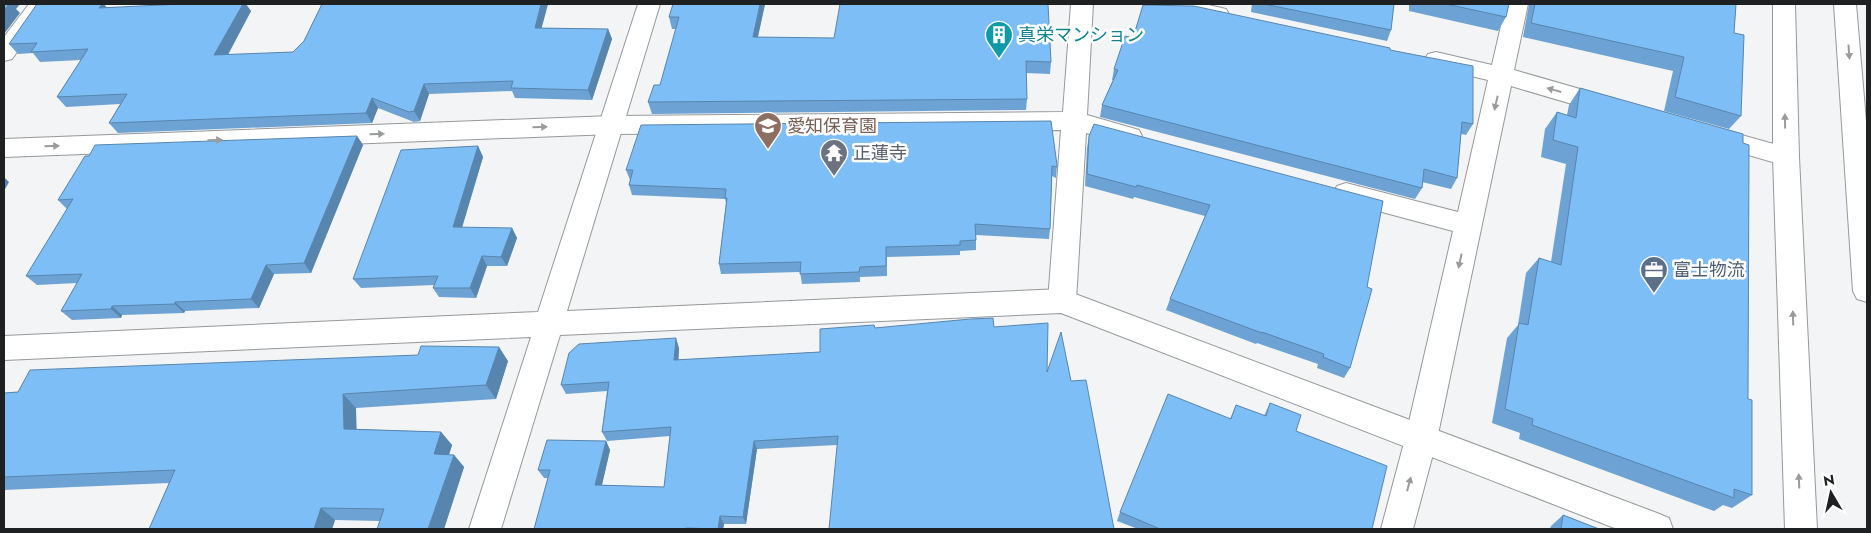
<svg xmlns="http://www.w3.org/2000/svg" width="1871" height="533" viewBox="0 0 1871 533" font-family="Jost,'Noto Sans JP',sans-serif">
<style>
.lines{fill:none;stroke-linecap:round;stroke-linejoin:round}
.minor-casing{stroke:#96989a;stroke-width:2}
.tertiary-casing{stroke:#96989a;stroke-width:2}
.minor{fill:#fff;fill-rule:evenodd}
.tertiary{fill:#fff;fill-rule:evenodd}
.wall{fill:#6ca3d4}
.shaded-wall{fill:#5885ad}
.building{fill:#7ebef7;stroke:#5885ad}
.oneway{fill:#9a9b9b}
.labels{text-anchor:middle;stroke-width:5;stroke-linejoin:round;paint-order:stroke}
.culture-label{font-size:18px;fill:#0d838f;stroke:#fff;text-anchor:start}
.education-label{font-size:18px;fill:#785e54;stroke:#fff;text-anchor:start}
.worship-label{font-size:18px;fill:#5b616d;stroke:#fff;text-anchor:start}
.service-label{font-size:18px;fill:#4e5e75;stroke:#fff;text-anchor:start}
</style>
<rect width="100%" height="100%" fill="#f2f4f6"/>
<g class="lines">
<defs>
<path id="minor" d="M29,4H51L12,59L4,61V37Z
M1071,4H1093L1087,115L1139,130L1142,136L1139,142L1130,145L1086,133L1076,301L1072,309L1062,313L1052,309L1048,301L1061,130L612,134L4,157V139L612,116L1063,112Z
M1160,4H1204L1226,9L1229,14L1226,19L1218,21L1163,9Z
M1506,4H1528L1514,70L1618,100L1621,106L1618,112L1609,115L1511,86L1437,439L1413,529H1381L1405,439L1453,231L1337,200L1333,193L1337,186L1346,183L1458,212L1488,80L1428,66L1424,60L1428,54L1436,52L1492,65Z
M1713,127L1795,150L1799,157L1795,164L1786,166L1704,142L1701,136L1704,130Z"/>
<path id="tertiary" d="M638,4H660L567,311L1062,289L1657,513L1669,518L1673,529H1617L1061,313L560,335L501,529H469L531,337L4,360V336L538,312Z
M1773,4H1795L1799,157L1817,529H1785L1773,157Z
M1834,4H1856L1867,133V302L1857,299L1853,291Z"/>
</defs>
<!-- minor casing -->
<use href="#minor" class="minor-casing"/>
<!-- tertiary casing -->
<use href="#tertiary" class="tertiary-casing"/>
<!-- minor -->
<use href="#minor" class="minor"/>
<!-- tertiary -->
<use href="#tertiary" class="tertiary"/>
</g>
<!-- wall -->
<path class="wall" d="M322,4H548L541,28L608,29L612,39L592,100L515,98L512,91L429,94L420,121L414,122L378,108L372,123L118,133L109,123L120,104L66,107L57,97L81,60L40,62L33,53L18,54L9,44L107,7L251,11L228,55L293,52L304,41Z
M673,4H765L758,37L1051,62L1050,74L1026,73L1027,99L1026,110L652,114L648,102L660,85L676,29H672L669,17Z
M1252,4H1394L1391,30L1387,41L1251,12Z
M1409,4H1509L1506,17L1498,31L1409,11Z
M1529,4H1736L1734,33L1741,116L1729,129L1664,111L1673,71L1523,37Z
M1133,38L1390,50L1473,124L1466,135L1461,134L1457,178L1451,189L1422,182V188L1415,199L1100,117L1102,105L1113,80H1112L1114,69Z
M1580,88L1743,143L1748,399L1752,495L1732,508L1723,505L1714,511L1519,439L1520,433L1492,423L1507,338L1518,325L1526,273L1539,258L1551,262L1566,164L1541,157L1545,129L1557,112L1567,115L1569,105Z
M357,136L363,145L311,273L274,274L259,308L185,311L184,313L122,315L121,318L72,320L61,311L77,283L37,285L26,276L67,209L58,200Z
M1089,136L1383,201L1350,368L1344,378L1317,368L1318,364L1257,343L1256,344L1166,310L1170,299L1205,216L1134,197L1133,199L1085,186L1087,148Z
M478,146L483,157L462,228H512L517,238L507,266H487L476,298L439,297L433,288L434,285L361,288L353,279Z
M1057,165L1056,178L1052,176L1050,229L1049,239L976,235V250L960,251V255L887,257V276L860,277V282L802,284L800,272L721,274L719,264L726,203L725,199L632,195L629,185L630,180L626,170Z
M994,327L1047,372L1071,381L837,445L757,449L746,524H724L723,529H534L548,478H544L538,470L606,441L610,450L602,485L664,487L670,436L607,441L602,432L607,391L566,394L561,385L679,348L678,360L820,352L875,328Z
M508,361L496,399L356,408V429L441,432L452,445L449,455H454L464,467L444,529H377L380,521L335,520L332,529H149L169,483L4,490V393Z
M1270,403L1296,431L1372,529H1138L1117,521L1120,512L1230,419L1236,405L1264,416Z
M1563,515L1599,529H1550L1551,526Z"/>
<!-- shaded-wall -->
<path class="shaded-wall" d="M4,4H20L16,9L20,13L4,34Z
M102,4H104L111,13L99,8Z
M243,4H246L251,11L222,65L214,55Z
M541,4H548L539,38L535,28Z
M760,4H765L755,49L753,37Z
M608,29L612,39L592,100L588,90Z
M424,84L429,94L420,121L414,111Z
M372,98L378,108L372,123L366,113Z
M357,136L363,145L311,273L304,263Z
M478,146L483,157L459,237L453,227Z
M4,177L9,182L4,191Z
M512,228L517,238L507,266L501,257Z
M482,256L487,266L476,298L470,288Z
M266,265L274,274L259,308L251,299Z
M175,302L185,311L184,313L175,304Z
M112,306L122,315L121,318L111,309Z
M676,338L679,348L678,369L674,360Z
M499,347L508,361L496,399L486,385Z
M343,394L356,408L357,442L344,429Z
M441,432L452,445L445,467L434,454Z
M606,441L610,450L600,493L595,485Z
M754,441L757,449L746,524L743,517Z
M454,455L464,467L444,529H428Z
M321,508L335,520L332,529H314Z
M720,516L724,524L723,529H718Z"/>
<!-- building -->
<path class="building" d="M4,4H9L4,10Z
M37,4H102L99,8L182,4H243L214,55L293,52L304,41L322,4H541L535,28L608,29L588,90L511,88L513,81L424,84L414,111L409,112L372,98L366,113L109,123L127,94L57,97L88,49L31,52L37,43L9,44Z
M673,4H760L753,37L834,38L840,4H1048L1051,62L1026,61L1027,99L648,102L654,85H660L679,17H669Z
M1264,4H1394L1391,30Z
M1446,4H1509L1506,17Z
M1535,4H1736L1734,33L1744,35L1741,116L1675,97L1684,57L1531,23Z
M1143,5L1194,6L1390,48V50L1473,66V124L1462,122L1457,178L1424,169L1422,188L1102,105L1118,70L1114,69L1125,36L1133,38Z
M1580,88L1743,134V143L1749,145L1748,399L1752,400V495L1734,489V498L1532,425L1533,419L1505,409L1519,323L1528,325L1539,258L1561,265L1578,147L1553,140L1557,112L1576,118Z
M1051,121L1057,165V167L1052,166L1050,229L975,224L976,240L960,241V245L886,247V266L860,267L859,272L800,274L801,262L719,264L727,198H725L726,189L629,185L633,170H626L641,125Z
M1094,124L1383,201L1367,287L1372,289L1350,368L1323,357L1324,354L1262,332V333L1170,299L1210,205L1137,185L1136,187L1087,174L1089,136Z
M357,136L304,263L266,265L251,299L175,302V304L112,306L111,309L61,311L82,274L26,276L73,199L58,200L85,156H89L95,145Z
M478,146L453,227L512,228L501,257L482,256L470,288H433L438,276L353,279L401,150Z
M993,318L994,327L1048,323L1047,372L1061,332L1071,381L1086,380L1114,529H829L838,436L754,441L743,517L720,516L718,529L686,528V529H534L550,470H538L547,440L606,441L595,485L664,487L671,427L602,432L609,382L561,385L569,353L579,344L676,338L674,360L820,352V329L874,325L875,328L970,319Z
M421,346L499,347L486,385L343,394L344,429L441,432L434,454L454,455L428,529H377L384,509L321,508L314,529H149L175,470L4,477V393L18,392L30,370L418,355Z
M1168,394L1231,419L1236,405L1266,416L1270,403L1301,415L1296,431L1387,466L1372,529H1160L1120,512Z
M1563,515L1599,529H1561Z"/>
<!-- one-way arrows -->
<defs><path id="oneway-solid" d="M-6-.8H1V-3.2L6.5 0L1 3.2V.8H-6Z" transform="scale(1.25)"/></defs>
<g class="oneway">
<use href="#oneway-solid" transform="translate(1849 52) rotate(86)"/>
<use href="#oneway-solid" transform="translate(1554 90) rotate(-164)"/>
<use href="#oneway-solid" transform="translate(1496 103) rotate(103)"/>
<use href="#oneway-solid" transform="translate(1785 121) rotate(-91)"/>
<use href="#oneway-solid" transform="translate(540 127) rotate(-2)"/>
<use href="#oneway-solid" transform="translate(377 134) rotate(-2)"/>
<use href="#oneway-solid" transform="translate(215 140) rotate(-2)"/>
<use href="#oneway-solid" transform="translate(52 146) rotate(-2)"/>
<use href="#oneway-solid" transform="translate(1460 261) rotate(102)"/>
<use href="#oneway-solid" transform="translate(1793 318) rotate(-92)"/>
<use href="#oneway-solid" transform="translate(1799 481) rotate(-92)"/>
<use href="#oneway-solid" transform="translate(1409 484) rotate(-75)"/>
</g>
<!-- icons -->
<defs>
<symbol id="building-pin" viewBox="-11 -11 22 30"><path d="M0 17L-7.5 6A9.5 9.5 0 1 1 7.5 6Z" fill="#0f9aa8" stroke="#fff"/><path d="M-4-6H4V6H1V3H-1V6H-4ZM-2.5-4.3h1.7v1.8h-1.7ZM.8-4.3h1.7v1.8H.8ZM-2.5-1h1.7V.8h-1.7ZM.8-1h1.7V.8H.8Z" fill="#fff"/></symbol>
<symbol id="school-pin" viewBox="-11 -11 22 30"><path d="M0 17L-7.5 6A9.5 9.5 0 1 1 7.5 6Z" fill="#8d6e63" stroke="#fff"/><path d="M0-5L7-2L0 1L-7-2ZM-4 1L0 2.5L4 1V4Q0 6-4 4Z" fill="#fff"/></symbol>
<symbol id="temple-pin" viewBox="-11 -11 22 30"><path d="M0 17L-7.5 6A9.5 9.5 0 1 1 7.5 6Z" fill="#6b7280" stroke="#fff"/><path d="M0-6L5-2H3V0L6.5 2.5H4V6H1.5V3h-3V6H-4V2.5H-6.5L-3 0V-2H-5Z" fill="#fff"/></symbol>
<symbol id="office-pin" viewBox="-11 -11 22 30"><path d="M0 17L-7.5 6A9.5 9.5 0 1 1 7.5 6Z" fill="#5c6f8a" stroke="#fff"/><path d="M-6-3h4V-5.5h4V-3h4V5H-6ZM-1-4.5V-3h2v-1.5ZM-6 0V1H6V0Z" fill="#fff"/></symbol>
</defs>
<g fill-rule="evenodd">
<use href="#building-pin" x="983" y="19" width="32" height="43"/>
<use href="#school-pin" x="752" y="110" width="32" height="43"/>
<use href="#temple-pin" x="818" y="137" width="32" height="43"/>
<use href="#office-pin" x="1638" y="254" width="32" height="43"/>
</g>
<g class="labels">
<!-- culture labels -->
<g class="culture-label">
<text x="1018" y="41">真栄マンション</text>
</g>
<!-- education labels -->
<g class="education-label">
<text x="787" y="132">愛知保育園</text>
</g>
<!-- worship labels -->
<g class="worship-label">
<text x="853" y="159">正蓮寺</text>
</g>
<!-- service labels -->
<g class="service-label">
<text x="1673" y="276">富士物流</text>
</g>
</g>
<!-- border -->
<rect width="1871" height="533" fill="none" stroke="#1f2021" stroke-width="10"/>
<!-- north arrow -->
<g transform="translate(1831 493) rotate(351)" stroke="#ffffff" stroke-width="4" paint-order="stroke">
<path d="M0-4L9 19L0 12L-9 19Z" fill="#1f2021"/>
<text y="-8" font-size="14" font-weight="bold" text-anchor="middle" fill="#1f2021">N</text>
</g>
</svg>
